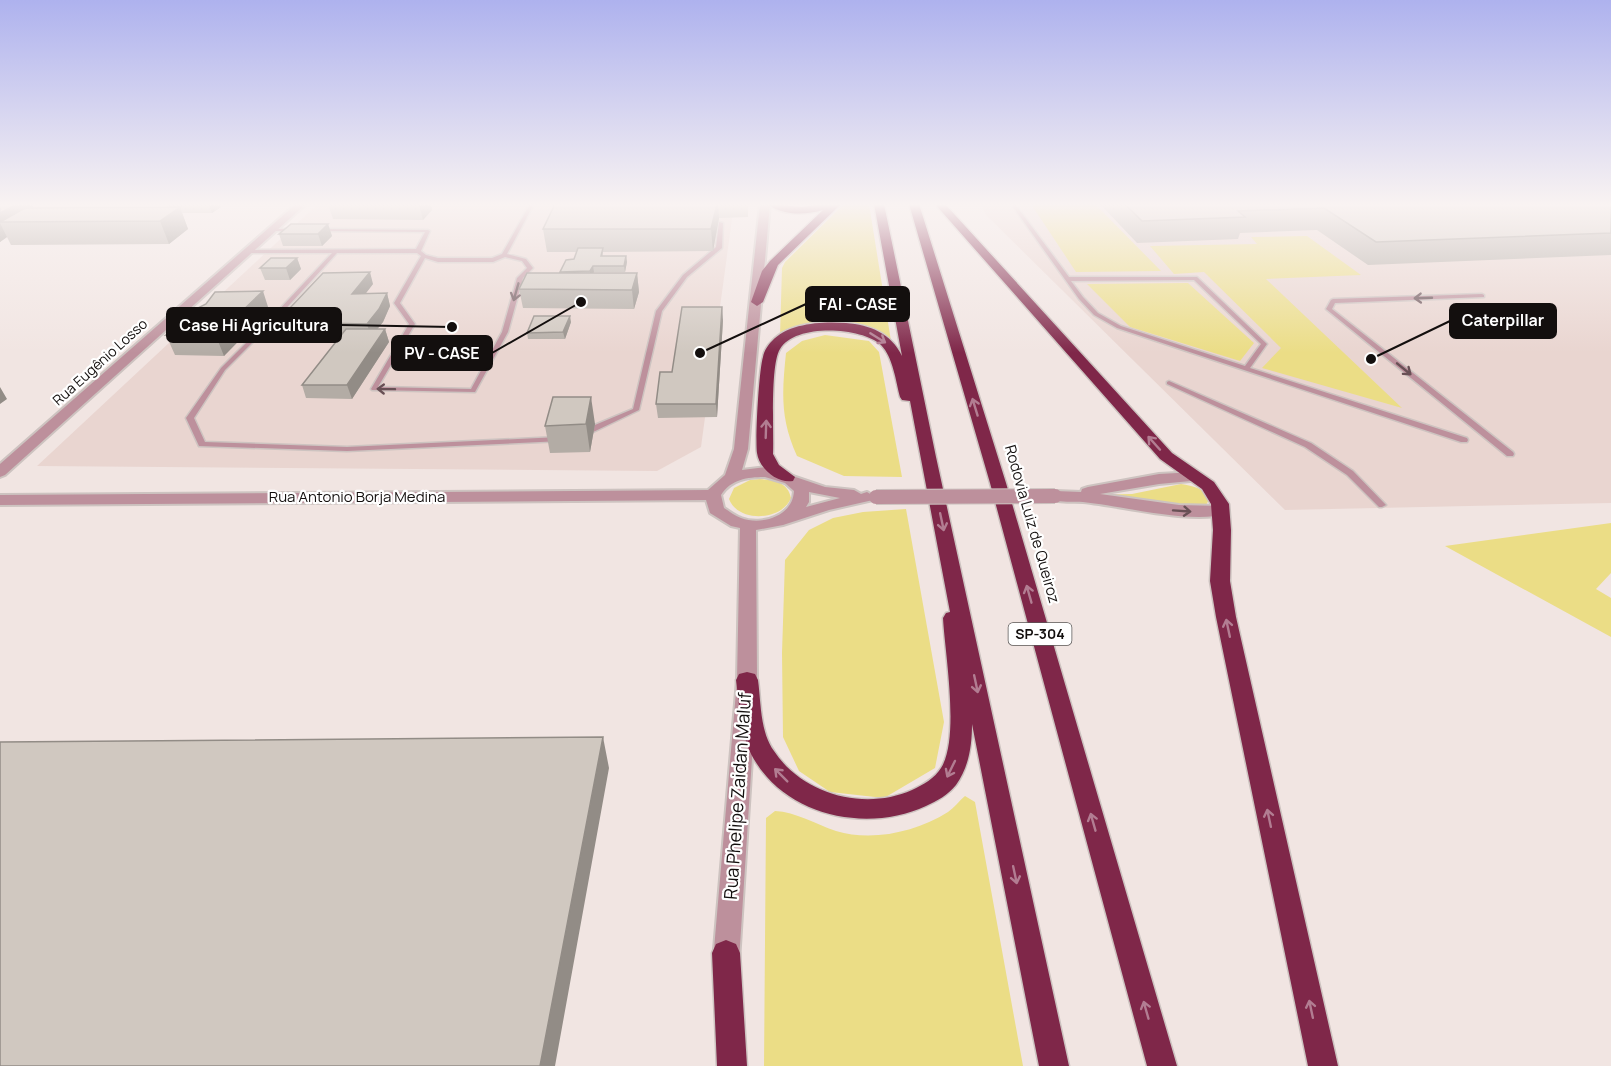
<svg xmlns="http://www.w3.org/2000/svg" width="1611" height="1066" viewBox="0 0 1611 1066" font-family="Manrope,sans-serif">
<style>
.built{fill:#e9d5d0}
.green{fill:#ebdd86}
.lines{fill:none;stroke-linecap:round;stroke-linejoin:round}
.service-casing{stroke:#cdc3c0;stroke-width:3}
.minor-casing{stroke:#cdc3c0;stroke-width:4}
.motorway-casing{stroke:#cdc3c0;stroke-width:3}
.service{fill:#bd909c;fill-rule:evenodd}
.minor{fill:#bd909c;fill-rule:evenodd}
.motorway{fill:#7f2749;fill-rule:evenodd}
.minor-bridge-casing{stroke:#cdc3c0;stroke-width:16;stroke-linecap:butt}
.minor-bridge{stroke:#bd909c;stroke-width:14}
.wall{fill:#b3aca5}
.shaded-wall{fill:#928c86}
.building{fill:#d0c8c0;stroke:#928c86;stroke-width:1.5}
.oneway{stroke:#685055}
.oneway2{stroke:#b27d92}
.labels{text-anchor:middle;stroke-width:4.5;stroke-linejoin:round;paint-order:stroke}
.far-street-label{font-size:14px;fill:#130f0e;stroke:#fff}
.shield{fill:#fff;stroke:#5a5756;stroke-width:1.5}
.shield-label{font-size:14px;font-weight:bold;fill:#130f0e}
.street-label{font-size:15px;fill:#130f0e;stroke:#fff}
.near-street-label{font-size:18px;fill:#130f0e;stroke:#fff}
.leader{fill:none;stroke:#130f0e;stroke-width:2}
.callout-dot{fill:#130f0e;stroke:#fff;stroke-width:2}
.callout{fill:#130f0e;stroke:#130f0e;stroke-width:2}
.callout-label{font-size:16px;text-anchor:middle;font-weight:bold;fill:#fff}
</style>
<rect width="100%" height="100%" fill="#f1e5e2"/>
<!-- built -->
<path class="built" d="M318,204H734L701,447L657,471L37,466Z
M980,204H1611V503L1285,510L986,215Z"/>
<!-- green -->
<path class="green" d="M844,204H869L891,341L855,326L780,336L782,268L785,262Z
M1031,204H1095L1161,271L1076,272Z
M1307,236L1361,275L1266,279L1402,408L1262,368L1281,348L1204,272L1174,274L1150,246L1257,244L1251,237Z
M1188,283L1254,343L1240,361L1130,327L1087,284Z
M825,335L869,341L879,352L902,477L844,476L797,456C780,419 782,392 786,353L802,341Z
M760,479C774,480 788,482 791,498C782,521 738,523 729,499L734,488L750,480Z
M1181,484C1194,486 1202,488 1210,498L1206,505H1181L1093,495L1132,494Z
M906,509L944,722L935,768L884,798L830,792L799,771L783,737L782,653L785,560L809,530L833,518L863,512Z
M1611,523V573L1596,589L1611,598V637L1445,546Z
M965,796L975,802L1023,1066H764L766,818L775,811C796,812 815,824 836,831C872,842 916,832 948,812C954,808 959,801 965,796Z"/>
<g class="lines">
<defs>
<path id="service" d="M530,204H534L507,254L526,259L533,268L523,278L508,332L475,392L372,390L371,389L409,324L394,303L421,256L417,253H337L279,316L225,370L194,418L205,442L347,447L559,437L563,439L562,441L347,451L199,446L186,418L221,368L275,314L332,253H248L245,251L246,250L416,249L425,232L320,231L318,230L320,229L428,230L430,231L421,251L426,255L438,258H492L502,254ZM505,257L522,261L527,268L517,278L502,332L471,389L378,387L415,324L400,303L425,258L438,262H493Z
M1011,204H1015L1069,277H1197L1267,344L1250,368L1467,438L1468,440L1467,442H1461L1117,328L1094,315L1079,299ZM1194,280L1261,344L1245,366L1121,326L1098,313L1083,297L1071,281Z
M719,222L723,223L722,248L687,277L662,311L639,410L589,434H583L582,432L583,430L633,409L656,311L683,275L716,247Z
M269,229H295L297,230L295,231H271L269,230Z
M1482,294L1484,295V297L1335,303L1332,309L1513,452L1514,454L1513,456H1507L1326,309L1331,300L1333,299Z
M1169,381L1311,443L1353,471L1386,505L1382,507H1379L1347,475L1305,447L1167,384V382Z"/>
<path id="minor" d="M296,204H306L5,475L0,477V464Z
M760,204H770L748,449L742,470L766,467L825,487L854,490L861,494L867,492L875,497L873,500L829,510L783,525L756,530L757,680L739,961L735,970L726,973L717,970L713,961L737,680L740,528L731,526L710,513L706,500L0,505V495L708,490L725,475L734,449ZM765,477L785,483L794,491C793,516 762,526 741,518C735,516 729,511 724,508L721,495C731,479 748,477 765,477ZM809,492L840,498L806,507L809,502Z
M1196,472L1204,477L1201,480L1159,484L1100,494L1179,505L1221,506L1229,511L1227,514C1188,524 1123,506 1083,502C1072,501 1054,504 1047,496L1055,491L1081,492L1082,489L1088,487L1159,474Z"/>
<path id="motorway" d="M768,204L802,207L824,204H841L778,265L763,302L757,306L751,302L762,271L770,261L823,210C806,215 782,216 768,204Z
M874,204H884L936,457L1069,1066H1039L972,724C972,745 969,767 956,785C948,795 937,801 926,806C870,832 792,818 757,764C740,739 740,709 736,680L739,674L747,672L755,674L758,680C761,702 760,732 774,751C803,795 865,811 912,790C923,785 935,778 941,768C960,738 945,654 943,618L946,613L950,612L910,401L902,400L900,397C896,382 893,357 881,345C862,327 795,323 780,349C770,365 774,432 773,454L779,465L795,477L793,481C777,484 759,468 757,453C755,440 759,369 763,357C764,351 768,345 772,341C788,323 823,321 846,323C870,325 891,333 902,356Z
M909,204H919L1006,483L1177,1066H1147L990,483Z
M935,204H945L1172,453L1214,482L1229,504L1231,530L1230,581L1236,617L1338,1066H1308L1216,617L1210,581L1213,530L1211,504L1202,489L1160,459Z
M726,940L736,944L740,953L747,1066H717L712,953L716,944Z"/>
</defs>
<!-- service casing -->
<use href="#service" class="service-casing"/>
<!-- minor casing -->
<use href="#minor" class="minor-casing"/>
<!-- motorway casing -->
<use href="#motorway" class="motorway-casing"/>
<!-- service -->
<use href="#service" class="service"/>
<!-- minor -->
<use href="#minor" class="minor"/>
<!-- motorway -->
<use href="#motorway" class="motorway"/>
<defs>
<path id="minor-bridge" d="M876,497L1055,496"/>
</defs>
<!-- minor-bridge casing -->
<use href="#minor-bridge" class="minor-bridge-casing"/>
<!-- minor-bridge -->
<use href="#minor-bridge" class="minor-bridge"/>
</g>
<!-- wall -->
<path class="wall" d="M0,204H32L34,208L170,207L168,204H220L221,207L212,213H182L188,229L169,244L11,245L7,237L0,242Z
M328,204H431L432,210L423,220L333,219Z
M555,204H748V217L719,218L713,251L603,252V256H626L627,262L625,272H594L593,273H637L639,292L634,309L523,308L519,289L560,273V272L574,259L577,252H547L543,229Z
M1100,204H1611V255L1368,265L1317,230L1240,233L1238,239L1137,243Z
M328,224L332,236L322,246H283L279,234Z
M297,258L301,269L290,280H265L260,268Z
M373,284L366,293H387L390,306L383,322L377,329H385L389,342L352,399L306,398L302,385L341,336H324L320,324L292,323L288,310Z
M269,310L224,356L175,355L166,335Z
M723,320L717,417L658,418L656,404L672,372Z
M571,322L565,339H528L527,333Z
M595,424L590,452L550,453L545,426Z"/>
<!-- shaded-wall -->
<path class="shaded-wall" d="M16,204H32L39,218L0,222V213Z
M209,204H220L221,207L212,213Z
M419,204H431L432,210L423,220Z
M717,204H718L719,218L713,251L711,229Z
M180,207L188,229L169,244L160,221Z
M0,223L7,237L0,242Z
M328,224L332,236L322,246L318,234Z
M626,256L627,262L625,272L624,266Z
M297,258L301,269L290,280L286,268Z
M593,266L594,272L590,277V271Z
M370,272L373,284L356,306L352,294Z
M637,273L639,292L634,309L632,290Z
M263,291L269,310L224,356L216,336Z
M387,293L390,306L383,322L371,337L367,324Z
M722,307L723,320L717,417L716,404Z
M570,316L571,322L565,339L563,332Z
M385,329L389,342L352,399L347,385Z
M0,387L7,399L0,404Z
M591,397L595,424L590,452L586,424Z
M603,737L609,768L555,1066H540Z"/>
<!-- building -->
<path class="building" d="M0,204H16L0,213Z
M555,204H717L711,229H543Z
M1125,204H1611V233L1376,242L1324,208L1238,211L1245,217L1142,221Z
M180,207L160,221L0,222L25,208Z
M291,224H328L318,234H279Z
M578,248H603L601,256H626L624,266H593L590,271L560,272L566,260L574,259Z
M271,258H297L286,268H260Z
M370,272L352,294L387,293L379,309L367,324L320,323L330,312L288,310L323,273Z
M527,273H637L632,290L519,289Z
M263,291L216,336L166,335L182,325L190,312L206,304L215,292Z
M682,307H722L716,404H656L660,372H672Z
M534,316H570L563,332L527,333Z
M346,329H385L347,385H302Z
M553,397H591L586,424L545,426Z
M603,737L540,1066H0V742Z"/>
<!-- one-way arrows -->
<defs><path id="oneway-shaft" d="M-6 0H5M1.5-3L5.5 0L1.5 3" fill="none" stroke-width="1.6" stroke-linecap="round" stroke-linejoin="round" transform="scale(1.5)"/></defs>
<g class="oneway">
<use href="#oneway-shaft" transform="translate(516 292) rotate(106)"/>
<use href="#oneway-shaft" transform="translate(1423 298) rotate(178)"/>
<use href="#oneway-shaft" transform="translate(1404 369) rotate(39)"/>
<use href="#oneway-shaft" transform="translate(386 389) rotate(-179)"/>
<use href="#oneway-shaft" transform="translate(1182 511) rotate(4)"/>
</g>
<g class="oneway2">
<use href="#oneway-shaft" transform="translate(878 338) rotate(32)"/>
<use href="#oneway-shaft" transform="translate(975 407) rotate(-107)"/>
<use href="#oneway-shaft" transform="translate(766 429) rotate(-88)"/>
<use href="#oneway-shaft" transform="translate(1154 443) rotate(-132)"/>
<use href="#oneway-shaft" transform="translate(942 522) rotate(78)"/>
<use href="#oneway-shaft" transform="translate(1029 594) rotate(-106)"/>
<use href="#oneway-shaft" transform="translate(1228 628) rotate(-102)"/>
<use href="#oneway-shaft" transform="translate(976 684) rotate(78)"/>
<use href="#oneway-shaft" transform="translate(951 769) rotate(116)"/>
<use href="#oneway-shaft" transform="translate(781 775) rotate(-135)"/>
<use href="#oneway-shaft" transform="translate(1269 818) rotate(-102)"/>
<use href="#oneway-shaft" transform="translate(1093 822) rotate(-106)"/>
<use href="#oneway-shaft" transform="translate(1015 875) rotate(78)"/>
<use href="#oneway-shaft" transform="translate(1311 1009) rotate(-102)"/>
<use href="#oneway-shaft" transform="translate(1146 1010) rotate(-106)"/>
</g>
<!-- sky -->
<linearGradient id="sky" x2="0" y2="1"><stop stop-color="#aeb2ee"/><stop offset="0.58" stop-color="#f9f3f2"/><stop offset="1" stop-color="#f9f3f2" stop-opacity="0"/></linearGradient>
<rect width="1611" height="353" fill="url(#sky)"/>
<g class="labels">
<!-- far-street labels -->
<g class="far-street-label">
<text transform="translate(100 362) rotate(-42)" y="5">Rua Eugênio Losso</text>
</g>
<!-- shield labels -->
<rect class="shield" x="1008.5" y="623" width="63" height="22" rx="4.5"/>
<g class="shield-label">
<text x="1040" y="639">SP-304</text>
</g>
<!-- street labels -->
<g class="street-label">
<text x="357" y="502">Rua Antonio Borja Medina</text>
<text transform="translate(1032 524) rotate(74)" y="5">Rodovia Luiz de Queiroz</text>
</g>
<!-- near-street labels -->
<g class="near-street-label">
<text transform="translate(738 796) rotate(-86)" y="6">Rua Phelipe Zaidan Maluf</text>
</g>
</g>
<!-- callouts -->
<path class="leader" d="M700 353L806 304M1371 359L1450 321M452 327L341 325M581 302L492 353"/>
<g class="callout-dot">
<circle cx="700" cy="353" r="6"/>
<circle cx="1371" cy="359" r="6"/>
<circle cx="452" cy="327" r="6"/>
<circle cx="581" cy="302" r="6"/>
</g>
<g class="callout">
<rect x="806" y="287" width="103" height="34" rx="6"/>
<rect x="1450" y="304" width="106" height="34" rx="6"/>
<rect x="167" y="308" width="174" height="34" rx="6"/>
<rect x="392" y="336" width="100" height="34" rx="6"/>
</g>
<g class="callout-label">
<text x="858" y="310">FAI - CASE</text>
<text x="1503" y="326">Caterpillar</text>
<text x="254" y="331">Case Hi Agricultura</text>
<text x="442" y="359">PV - CASE</text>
</g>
</svg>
